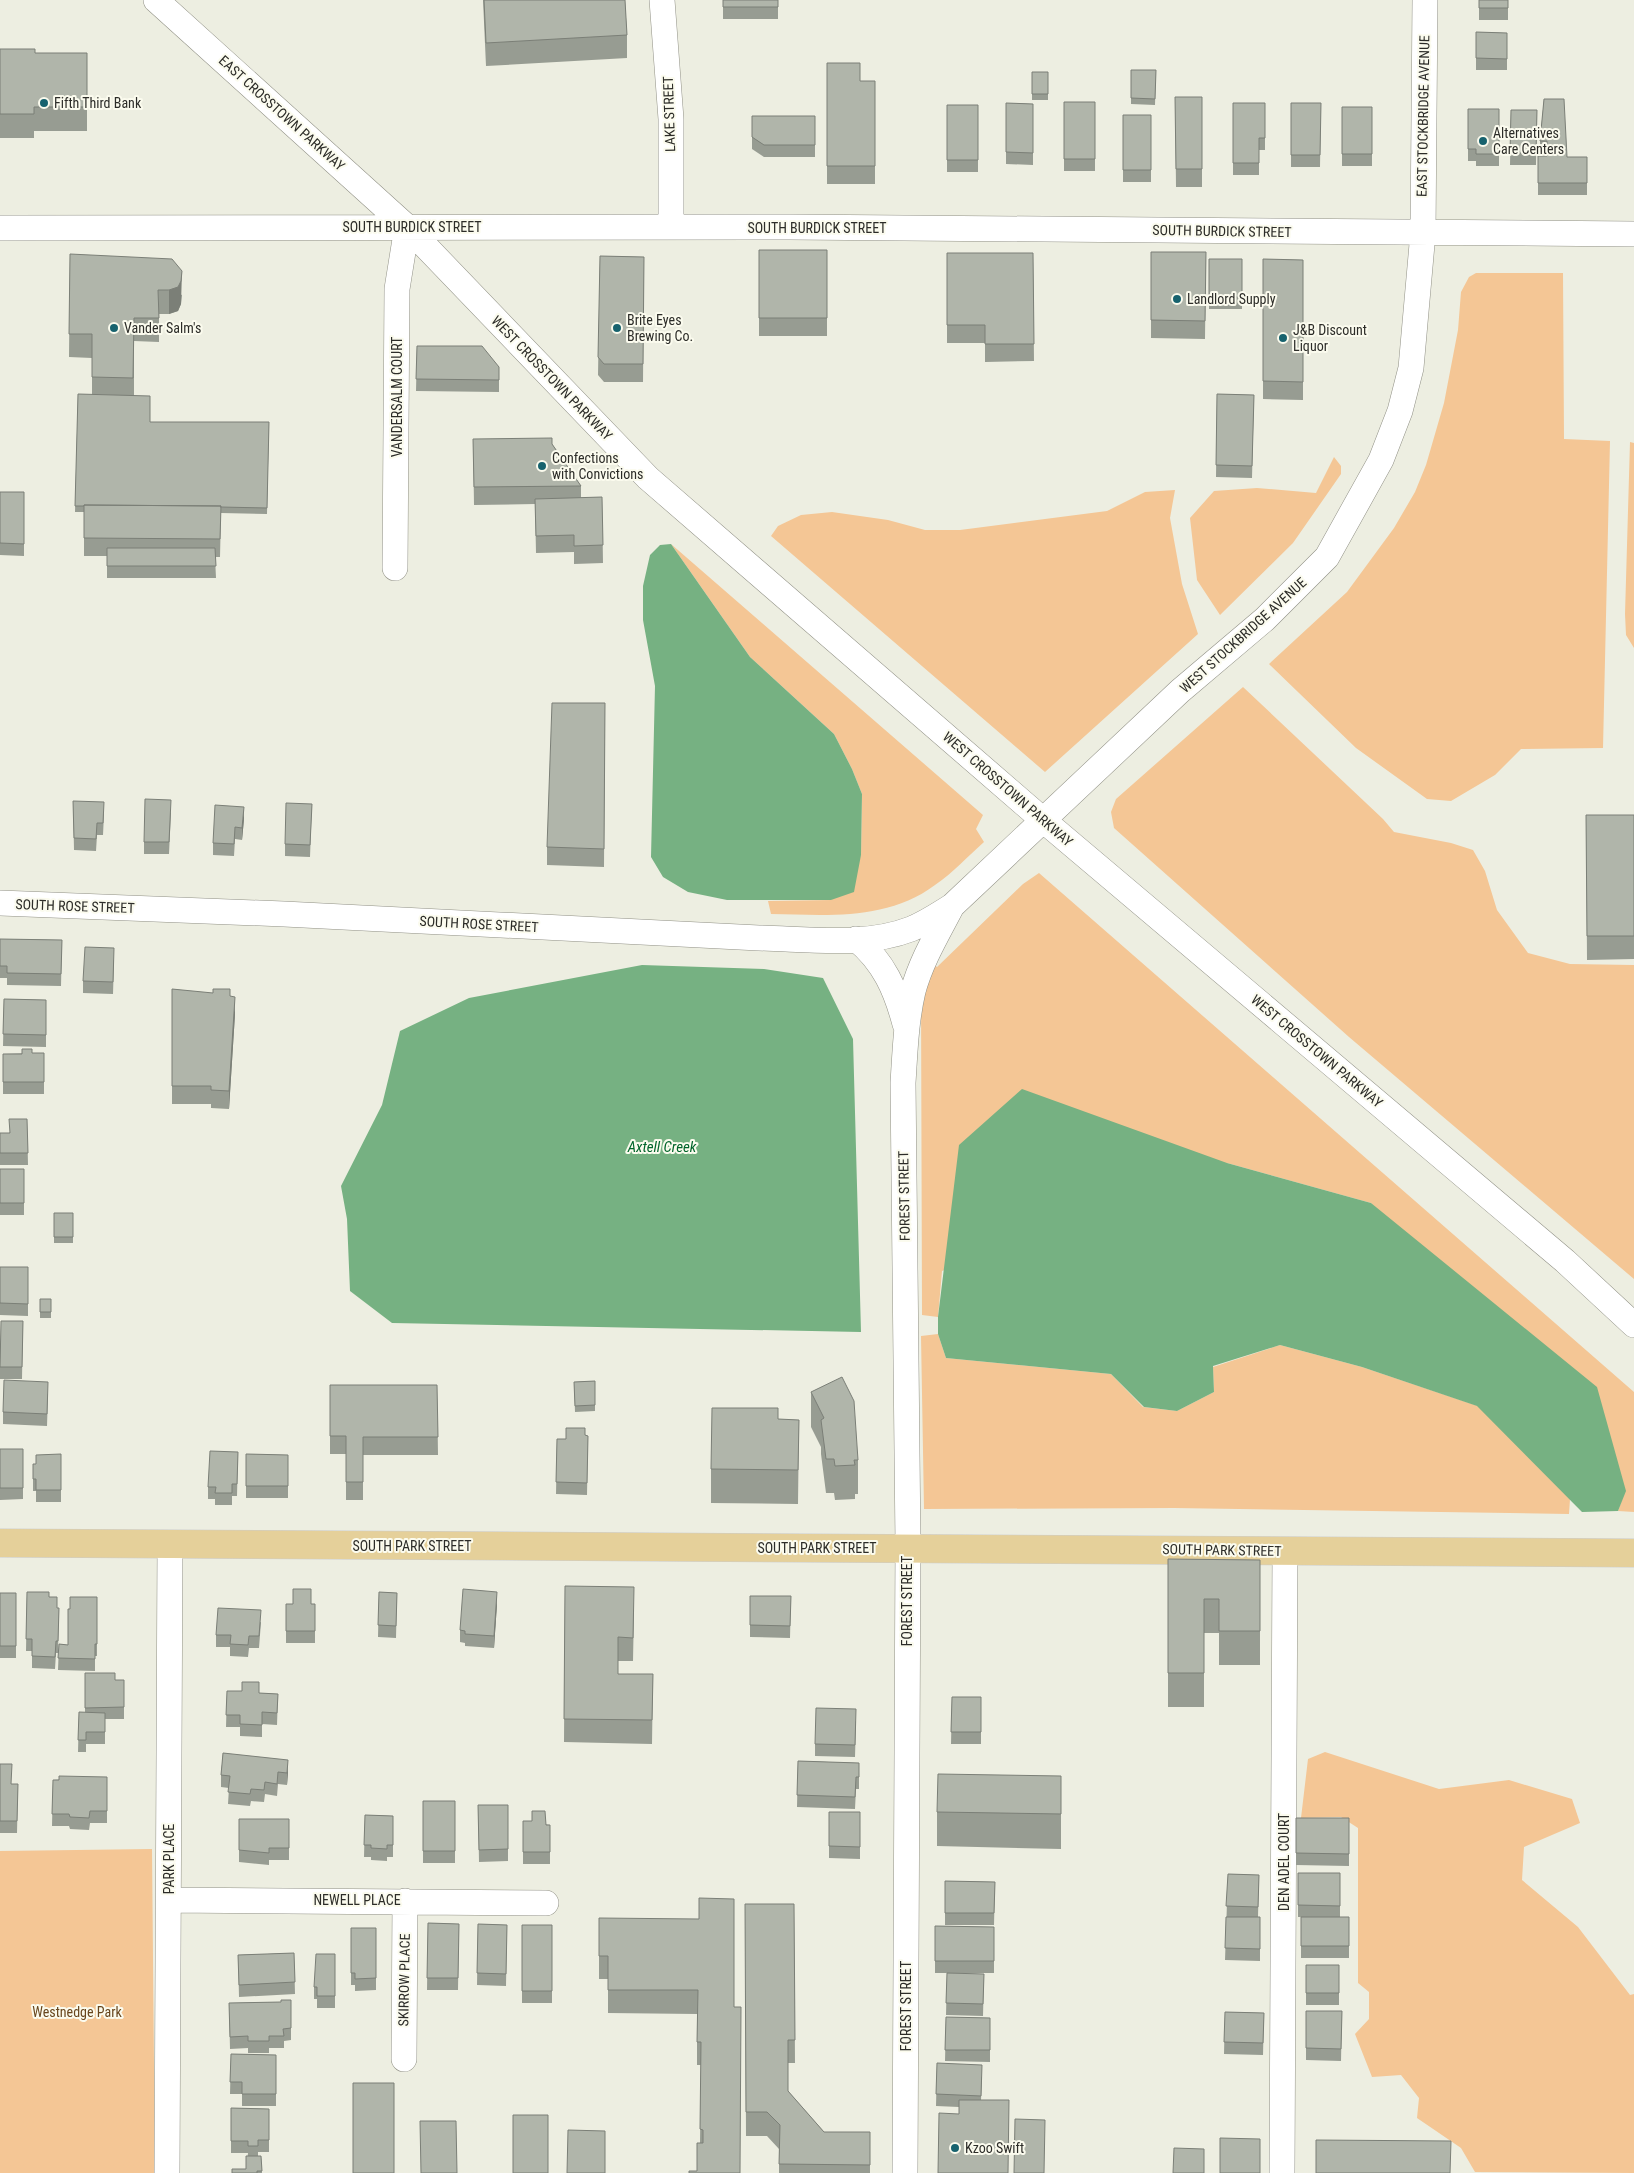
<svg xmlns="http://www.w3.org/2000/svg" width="1634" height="2173" viewBox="0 0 1634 2173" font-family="'Roboto Condensed',sans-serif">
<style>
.green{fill:#f4c695}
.water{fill:#76b182}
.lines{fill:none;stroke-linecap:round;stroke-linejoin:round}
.street-casing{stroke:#919186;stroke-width:26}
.primary-casing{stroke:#cccccb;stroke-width:29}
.street{stroke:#fff;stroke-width:25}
.primary{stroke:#e5d09a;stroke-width:28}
.wall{fill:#979c92}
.shaded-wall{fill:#7b7f77}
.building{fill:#b0b5aa;stroke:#7b7f77}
.poi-dot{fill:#17626e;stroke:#fbfbee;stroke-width:2}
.labels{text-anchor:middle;stroke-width:4;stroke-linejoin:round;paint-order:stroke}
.poi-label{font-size:14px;fill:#2c2c28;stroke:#fbfbee;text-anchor:start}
.street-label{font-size:14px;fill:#2c2c28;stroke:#fbfbee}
.park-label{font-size:14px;fill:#68461d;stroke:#fbfbee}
.water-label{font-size:15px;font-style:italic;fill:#00642a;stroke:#fbfbee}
</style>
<rect width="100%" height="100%" fill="#edeee1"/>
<!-- green -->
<path class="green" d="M1476,273H1563L1564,439L1610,441L1603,748L1521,749L1495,775L1451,801L1427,799L1356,748L1269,664L1347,592L1394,528L1415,492L1426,465L1444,403L1458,330L1461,292L1469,277Z
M1630,442L1634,443V648L1626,635L1625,614Z
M1334,457L1341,466V474L1293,543L1220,615L1197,580L1190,518L1214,491L1257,488L1316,493Z
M1175,490L1170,518L1182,584L1198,634L1045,772L771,536L778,526L801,515L832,512L888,520L925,530H960L1107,511L1145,492Z
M671,544L983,815L976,829L984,842C968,856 953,873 935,885C887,921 827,915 771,914L768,901L831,900L861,855L862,794L852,769L834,734L750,657Z
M1243,687L1383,819L1394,832L1451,843L1473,850L1485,871L1497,910L1528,953L1570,964L1634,965V1279L1349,1037L1114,828L1111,812L1116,799Z
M1039,873L1634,1392V1512L1618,1511L1625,1491L1371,1203L1227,1163L942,1271L938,1317L922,1315L921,991L931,963L937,967L1023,884Z
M938,1334L946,1358L1111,1374L1143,1407L1177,1411L1214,1392L1213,1367L1280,1345L1362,1367L1478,1406L1570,1499L1569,1514L1174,1508L924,1509L921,1336Z
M1325,1752L1439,1789L1509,1780L1572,1799L1580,1823L1524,1847L1522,1880L1578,1927L1630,1995L1634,1994V2173L1475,2172L1461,2148L1417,2118L1419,2098L1401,2075L1372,2077L1355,2034L1369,2019V1992L1358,1983V1828L1341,1817L1301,1818L1308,1759Z
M152,1849L155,2173H0V1851Z"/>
<!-- water -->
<path class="water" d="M671,544L750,657L834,734L852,769L862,794L861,855L854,892L831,900H727L688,892L663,877L651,857L655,686L643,620V586L650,555L660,545Z
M642,965L764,969L823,978L853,1039L861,1332L392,1323L350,1291L347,1219L341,1186L382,1105L400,1031L469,998Z
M1022,1089L1227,1163L1371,1203L1597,1387L1626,1491L1618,1511L1582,1512L1477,1406L1362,1367L1280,1345L1213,1366L1214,1392L1177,1411L1144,1407L1111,1374L946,1358L938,1334V1317L959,1145Z"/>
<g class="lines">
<defs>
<path id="street" d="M156,0L407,227L648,478L1043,820L1565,1261L1634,1325
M662,0L671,119V227
M0,228L790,227L1634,234
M395,568L397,289L407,227
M0,903L284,914L759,938C808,939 865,947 911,929C926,923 939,914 952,906L1180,691L1265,619L1327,557L1381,460L1400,411L1411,368L1423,233L1425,0
M856,939C884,962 896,990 905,1024
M169,1900L546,1903
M404,2059L405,1901
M167,2173L170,1544
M905,2173L908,1544L903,1083C905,1052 906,1021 913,991C921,961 938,933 952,906
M1282,2173L1285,1551"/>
<path id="primary" d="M0,1543L1634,1553"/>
</defs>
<!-- street casing -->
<use href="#street" class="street-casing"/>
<!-- primary casing -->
<use href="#primary" class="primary-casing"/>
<!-- street -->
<use href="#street" class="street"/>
<!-- primary -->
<use href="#primary" class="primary"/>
</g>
<!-- wall -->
<path class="wall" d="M483,0H625L627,35V58L486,66Z
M723,0H778V19H723Z
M1479,0H1508V20H1479Z
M1476,32L1507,33V70H1476Z
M0,49L35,53H87V131H34V138H0Z
M827,63L860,81H875V184H827Z
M1131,70H1156L1155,105L1131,104Z
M1032,72H1048V100H1032Z
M1175,97H1202V187H1176Z
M1544,99L1567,157H1587V195H1538V156H1547V153H1540V141Z
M1064,102H1095V171H1064Z
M1006,103L1033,104V165L1006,164Z
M1233,103H1265V150H1259V175H1233Z
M1291,103H1321L1320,167H1291Z
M947,105H978V172H947Z
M1342,107H1372V166H1342Z
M1468,109H1499V166H1476V161H1468Z
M1511,110H1537L1536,165H1510Z
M1123,115H1151V182H1123Z
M752,116H815V157H764L752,149Z
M759,250H827V336H759Z
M1151,252H1206L1205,339L1151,338Z
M947,253H1033L1034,361L985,362V343H947Z
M70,254L182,295L181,304L178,311L169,314H159V342L134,341V396L150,422H269L267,514L221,513L220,557H215L216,578H107V556H84V512H75L78,394L92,395V358L69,357Z
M600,256L644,257L643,382H604L598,375Z
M1209,259H1242V309H1209Z
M1263,259L1303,260V400L1263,399Z
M417,346L499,367V392L416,391Z
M1217,394L1254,395L1252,478L1216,477Z
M473,439L552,444L581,486V498L602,497L603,563L574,564V552L536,553L535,504L474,505Z
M0,492H24V556L0,555Z
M605,703L604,867L547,865V847Z
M73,801L104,814L103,835H97L96,851L74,850Z
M312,804L310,857L285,856V844Z
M171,812L169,854H144V842Z
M1586,815H1634V959L1587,960Z
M244,819L242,840L235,839L234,856L213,855V843Z
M0,939L62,940L61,986L7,985V978H0Z
M114,960L113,994L83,993V981Z
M172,989L230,996L235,1014L229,1109L211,1108V1104H172Z
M4,999L46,1000V1047L3,1046Z
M32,1053H44V1094H3V1054Z
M27,1119L28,1165H0V1133H9Z
M0,1169H24V1215H0Z
M54,1213H73V1243H54Z
M0,1267H28V1316L0,1315Z
M40,1299H51V1318H40Z
M23,1321L22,1379H0V1344Z
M595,1381V1411L575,1412L574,1382Z
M330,1385H437L438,1455H363V1500H346V1454H330Z
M811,1392L858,1460V1494H855V1499L835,1500L834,1493H826L821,1454V1447L811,1427Z
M48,1394L47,1426L3,1424V1412Z
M778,1419L799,1420L798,1504L711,1503V1469Z
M585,1435L588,1436L587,1495L556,1494L557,1439H566Z
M0,1449H23V1499L0,1500Z
M238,1452L237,1496H232V1505H215V1499H208V1487Z
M61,1454V1502H36V1491H33V1464H36Z
M246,1454L288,1455V1498H246Z
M1168,1559L1260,1560V1665H1219V1633H1204V1707H1168Z
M565,1586L634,1610L633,1661H618V1674H653L652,1744L564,1742Z
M27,1592L49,1597L57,1608H59L58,1653H56L55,1669L32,1668V1651H26Z
M379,1592L397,1593L396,1638L378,1637Z
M0,1593H16V1658H0Z
M750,1596H791L790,1638L750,1637Z
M97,1597V1656H95V1671L58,1670L59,1644L68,1645L70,1609Z
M286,1604H315V1643H286Z
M497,1604L494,1648L465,1646V1643L460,1642V1630Z
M261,1622L259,1648H249L248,1657L230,1656V1647H216V1635Z
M85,1673L115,1680H124V1719H105V1744H86V1752H78L79,1712L85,1713Z
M227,1691L259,1693L278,1694L277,1725L262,1724V1737L240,1736V1727H226Z
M952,1697H981V1744H951Z
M856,1721L855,1757L815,1756V1744Z
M223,1753L288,1772L287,1785L278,1784L277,1796L265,1794L264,1802L251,1801L250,1806L228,1804L229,1788L221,1787V1775Z
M798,1761L859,1763V1789H856L855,1809L797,1807Z
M0,1764L11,1784H18L17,1833H0Z
M107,1777V1823H90L89,1830L70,1829L69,1826H52L53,1780Z
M423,1801H455V1863H423Z
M478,1805H508V1861L479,1862Z
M1061,1810V1849L937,1846V1812Z
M829,1812H860V1859L829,1858Z
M365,1815L393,1816V1857H387V1861L371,1860V1857H364Z
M1296,1818H1349V1866L1296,1865Z
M239,1819H289V1860H269V1865L239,1862Z
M523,1821L550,1825V1864H523Z
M1298,1873H1340V1917H1349V1958H1301V1917H1298Z
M1228,1874L1259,1875L1258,1917H1260V1961L1225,1960Z
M945,1881L995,1882L994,1925H945Z
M745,1904H794L795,2063H788V2091L824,2132H870V2173H779V2149L767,2136H746Z
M599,1918L734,2007L697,2171L700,2143L701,2065H697V2014L608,2013V1979H599Z
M428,1923L459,1924L458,1990H427Z
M478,1924L507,1925L506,1986L477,1985Z
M522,1925H552V2003H522Z
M935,1926L994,1927V1973H935Z
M351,1928H376V1990L355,1991V1985H351Z
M294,1953L295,1994L239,1997L238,1955Z
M335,1954V2008H317V1999H314V1987Z
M1306,1965H1339V2005H1306Z
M947,1973L984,1974L983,2016L946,2015Z
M291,2000V2040L284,2041V2048H269V2053H248V2048L230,2049L229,2003L281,2002Z
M1306,2011H1342L1341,2061L1306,2060Z
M1225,2012L1264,2013L1263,2055L1224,2054Z
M946,2017L990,2018V2062L945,2061Z
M231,2054L276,2055V2106H242V2094H230Z
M937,2063L982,2077L981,2100L1008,2173L959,2114V2107L936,2106Z
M231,2108L269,2109V2152H258V2156H261L262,2173H232L246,2169L248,2153H231Z"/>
<!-- shaded-wall -->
<path class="shaded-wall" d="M182,271L181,304L178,311L169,314V290Z
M244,807V819L242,840V828Z
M235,997V1014L229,1109V1091Z
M497,1592V1604L494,1648V1636Z
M288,1760V1772L287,1785V1773Z"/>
<!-- building -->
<path class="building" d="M484,0H625L627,35L486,43Z
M723,0H778V7H723Z
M1479,0H1508V8H1479Z
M1476,32L1507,33V59L1476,58Z
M0,49H35V53H87V107H34V114H0Z
M827,63H860V81H875V166H827Z
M1131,70H1156L1155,99L1131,98Z
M1032,72H1048V94H1032Z
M1175,97H1202V169H1176Z
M1544,99H1564L1567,157H1587V183H1538V156H1547V141H1540Z
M1064,102H1095V159H1064Z
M1006,103L1033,104V153L1006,152Z
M1233,103H1265V138H1259V163H1233Z
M1291,103H1321L1320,155H1291Z
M947,105H978V160H947Z
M1342,107H1372V154H1342Z
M1468,109H1499V154H1476V149H1468Z
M1511,110H1537L1536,153H1510Z
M1123,115H1151V170H1123Z
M752,116H815V145H764L752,137Z
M759,250H827V318H759Z
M1151,252H1206L1205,321L1151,320Z
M947,253H1033L1034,344H985V325H947Z
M70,254L172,259L182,271L181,281L178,287L169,290H158L159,318H134L133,378L92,377V334H69Z
M600,256L644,257L643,364H604L598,357Z
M1209,259H1242V297H1209Z
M1263,259L1303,260V382L1263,381Z
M417,346H482L499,367V380L416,379Z
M78,394L150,396V422H269L267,508L220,507L221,506L84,505V506H75Z
M1217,394L1254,395L1252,466L1216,465Z
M552,438V444L581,486L474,487L473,439Z
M0,492H24V544L0,543Z
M602,497L603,545L574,546V535L536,536L535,499Z
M84,505L221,506L220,539L84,538Z
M107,548H215L216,566H107Z
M552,703H605L604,849L547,847Z
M145,799L171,800L169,842H144Z
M73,801L104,802L103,823H97L96,839L74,838Z
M286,803L312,804L310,845L285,844Z
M215,805L244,807L242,828L235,827L234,844L213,843Z
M1586,815H1634V936H1587Z
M0,939L62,940L61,974L7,973V966H0Z
M85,947L114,948L113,982L83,981Z
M172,989L213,993V989H230V996L235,997L229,1091L211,1090V1086H172Z
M4,999L46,1000V1035L3,1034Z
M22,1049H32V1053H44V1082H3V1054H22Z
M9,1119H27L28,1153H0V1133H10Z
M0,1169H24V1203H0Z
M54,1213H73V1237H54Z
M0,1267H28V1304L0,1303Z
M40,1299H51V1312H40Z
M1,1321H23L22,1367H0Z
M842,1377L854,1401L858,1460H854L855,1465L835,1466L834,1459H826L821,1420L824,1418L811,1392Z
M4,1380L48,1382L47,1414L3,1412Z
M595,1381V1405L575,1406L574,1382Z
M330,1385H437L438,1437H363V1482H346V1436H330Z
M712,1408H778V1419L799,1420L798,1470L711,1469Z
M566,1428H585V1435L588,1436L587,1483L556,1482L557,1439H566Z
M0,1449H23V1488H0Z
M210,1451L238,1452L237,1484H232V1493H215L216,1487H208Z
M61,1454V1490H36V1479H33V1464H36V1455Z
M246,1454L288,1455V1486H246Z
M1168,1559L1260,1560V1631H1219V1599H1204V1673H1168Z
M565,1586L634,1587L633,1638L618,1637V1674H653L652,1720L564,1719Z
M293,1589H311V1604H315V1631H286V1604H293Z
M463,1589L497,1592L494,1636L465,1634V1631L460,1630Z
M27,1592H49V1597H57V1608H59L58,1641H56L55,1657L32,1656V1639H26Z
M379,1592L397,1593L396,1626L378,1625Z
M0,1593H16V1646H0Z
M750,1596H791L790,1626L750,1625Z
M70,1597H97V1644H95V1659L58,1658L59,1644L68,1645V1609H70Z
M218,1608L261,1610L259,1636H249L248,1645L230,1644L231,1635H216Z
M85,1673H115V1680H124V1707L85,1708Z
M242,1682H259V1693L278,1694L277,1713L262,1712V1725L240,1724V1715H226L227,1691H242Z
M952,1697H981V1732H951Z
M816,1708L856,1709L855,1745L815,1744Z
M79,1712L105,1713V1732H86V1740H78Z
M223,1753L288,1760L287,1773L278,1772L277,1784L265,1782L264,1790L251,1789L250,1794L228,1792L230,1776L221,1775Z
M798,1761L859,1763V1777H856L855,1797L797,1795Z
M0,1764H12L11,1784H18L17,1821H0Z
M938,1774L1061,1776V1814L937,1812Z
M59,1776L107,1777V1811H90L89,1818L70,1817L69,1814H52L53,1780H59Z
M423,1801H455V1851H423Z
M478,1805H508V1849L479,1850Z
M532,1811H545L546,1825H550V1852H523V1821H532Z
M829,1812H860V1847L829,1846Z
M365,1815L393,1816V1845H387V1849L371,1848V1845H364Z
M1296,1818H1349V1854L1296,1853Z
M239,1819H289V1848H269V1853L239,1850Z
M1298,1873H1340V1906L1298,1905Z
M1228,1874L1259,1875L1258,1907L1226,1906Z
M945,1881L995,1882L994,1913H945Z
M699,1898L734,1899V2007H741L740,2173H689V2171H697V2143H703V2130L700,2129L701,2042H697L698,1990H608V1956H599V1918L699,1919Z
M745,1904H794L795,2040H788V2091L824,2132H870V2165L779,2164L780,2125L767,2112H746Z
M1226,1917H1260V1949L1225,1948Z
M1301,1917H1349V1946H1301Z
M428,1923L459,1924L458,1978H427Z
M478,1924L507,1925L506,1974L477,1973Z
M522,1925H552V1991H522Z
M935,1926L994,1927V1961H935Z
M351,1928H376V1978L355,1979V1973H351Z
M294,1953L295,1982L239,1985L238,1955Z
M316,1954H335V1996H317V1987H314Z
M1306,1965H1339V1993H1306Z
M947,1973L984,1974L983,2004L946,2003Z
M281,2000H291V2028L283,2029L284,2036H269V2041H248V2036L230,2037L229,2003L281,2002Z
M1306,2011H1342L1341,2049L1306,2048Z
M1225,2012L1264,2013L1263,2043L1224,2042Z
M946,2017L990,2018V2050H945Z
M231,2054L276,2055V2094H242V2082H230Z
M937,2063L982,2065L981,2096L936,2094Z
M353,2083H394V2173H353Z
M959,2100H1009L1008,2173H938L939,2113L959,2114Z
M231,2108L269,2109V2140H258V2146H248V2141H231Z
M513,2115H548V2173H513Z
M1015,2119L1045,2120L1044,2173H1014Z
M420,2121H456L457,2173H421Z
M568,2130L605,2131V2173H567Z
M1220,2138L1260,2139V2173H1220Z
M1316,2140L1451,2141L1450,2173H1316Z
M1174,2148L1204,2149V2173H1173Z
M246,2156H261L262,2171H257V2173H232V2169H246Z"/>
<!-- markers -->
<g class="poi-dot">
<circle cx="44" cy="103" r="5"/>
<circle cx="1483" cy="141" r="5"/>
<circle cx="1177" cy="299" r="5"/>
<circle cx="114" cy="328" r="5"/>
<circle cx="617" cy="328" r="5"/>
<circle cx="1283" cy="338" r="5"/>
<circle cx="542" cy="466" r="5"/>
<circle cx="955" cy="2148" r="5"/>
</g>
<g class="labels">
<!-- poi labels -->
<g class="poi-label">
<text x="54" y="108">Fifth Third Bank</text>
<text x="1493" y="138">Alternatives<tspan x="1493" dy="16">Care Centers</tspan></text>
<text x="1187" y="304">Landlord Supply</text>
<text x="627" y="325">Brite Eyes<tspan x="627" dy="16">Brewing Co.</tspan></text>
<text x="124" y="333">Vander Salm's</text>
<text x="1293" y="335">J&amp;B Discount<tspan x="1293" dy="16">Liquor</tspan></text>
<text x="552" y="463">Confections<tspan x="552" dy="16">with Convictions</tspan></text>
<text x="965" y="2153">Kzoo Swift</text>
</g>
<!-- street labels -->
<g class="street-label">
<text transform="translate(282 113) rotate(42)" y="5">EAST CROSSTOWN PARKWAY</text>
<text transform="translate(669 114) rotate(-92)" y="5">LAKE STREET</text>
<text transform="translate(1423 116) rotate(-89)" y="5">EAST STOCKBRIDGE AVENUE</text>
<text x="412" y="232">SOUTH BURDICK STREET</text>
<text x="817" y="233">SOUTH BURDICK STREET</text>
<text transform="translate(1222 231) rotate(1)" y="5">SOUTH BURDICK STREET</text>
<text transform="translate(552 378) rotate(46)" y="5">WEST CROSSTOWN PARKWAY</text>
<text transform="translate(397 397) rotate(-90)" y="5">VANDERSALM COURT</text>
<text transform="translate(1243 635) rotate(-42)" y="5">WEST STOCKBRIDGE AVENUE</text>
<text transform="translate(1008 789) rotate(41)" y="5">WEST CROSSTOWN PARKWAY</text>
<text transform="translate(75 906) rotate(2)" y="5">SOUTH ROSE STREET</text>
<text transform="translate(479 924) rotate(3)" y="5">SOUTH ROSE STREET</text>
<text transform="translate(1317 1051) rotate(40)" y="5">WEST CROSSTOWN PARKWAY</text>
<text transform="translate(904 1196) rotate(-91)" y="5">FOREST STREET</text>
<text x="412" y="1551">SOUTH PARK STREET</text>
<text x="817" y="1553">SOUTH PARK STREET</text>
<text transform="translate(1222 1550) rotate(1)" y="5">SOUTH PARK STREET</text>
<text transform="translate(907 1601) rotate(-90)" y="5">FOREST STREET</text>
<text transform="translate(169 1859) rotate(-90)" y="5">PARK PLACE</text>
<text transform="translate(1284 1862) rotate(-90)" y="5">DEN ADEL COURT</text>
<text x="357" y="1905">NEWELL PLACE</text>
<text transform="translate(404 1980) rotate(-89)" y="5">SKIRROW PLACE</text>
<text transform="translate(906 2006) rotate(-90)" y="5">FOREST STREET</text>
</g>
<!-- park labels -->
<g class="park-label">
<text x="77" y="2017">Westnedge Park</text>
</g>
<!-- water labels -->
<g class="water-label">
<text x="662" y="1152">Axtell Creek</text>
</g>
</g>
</svg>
